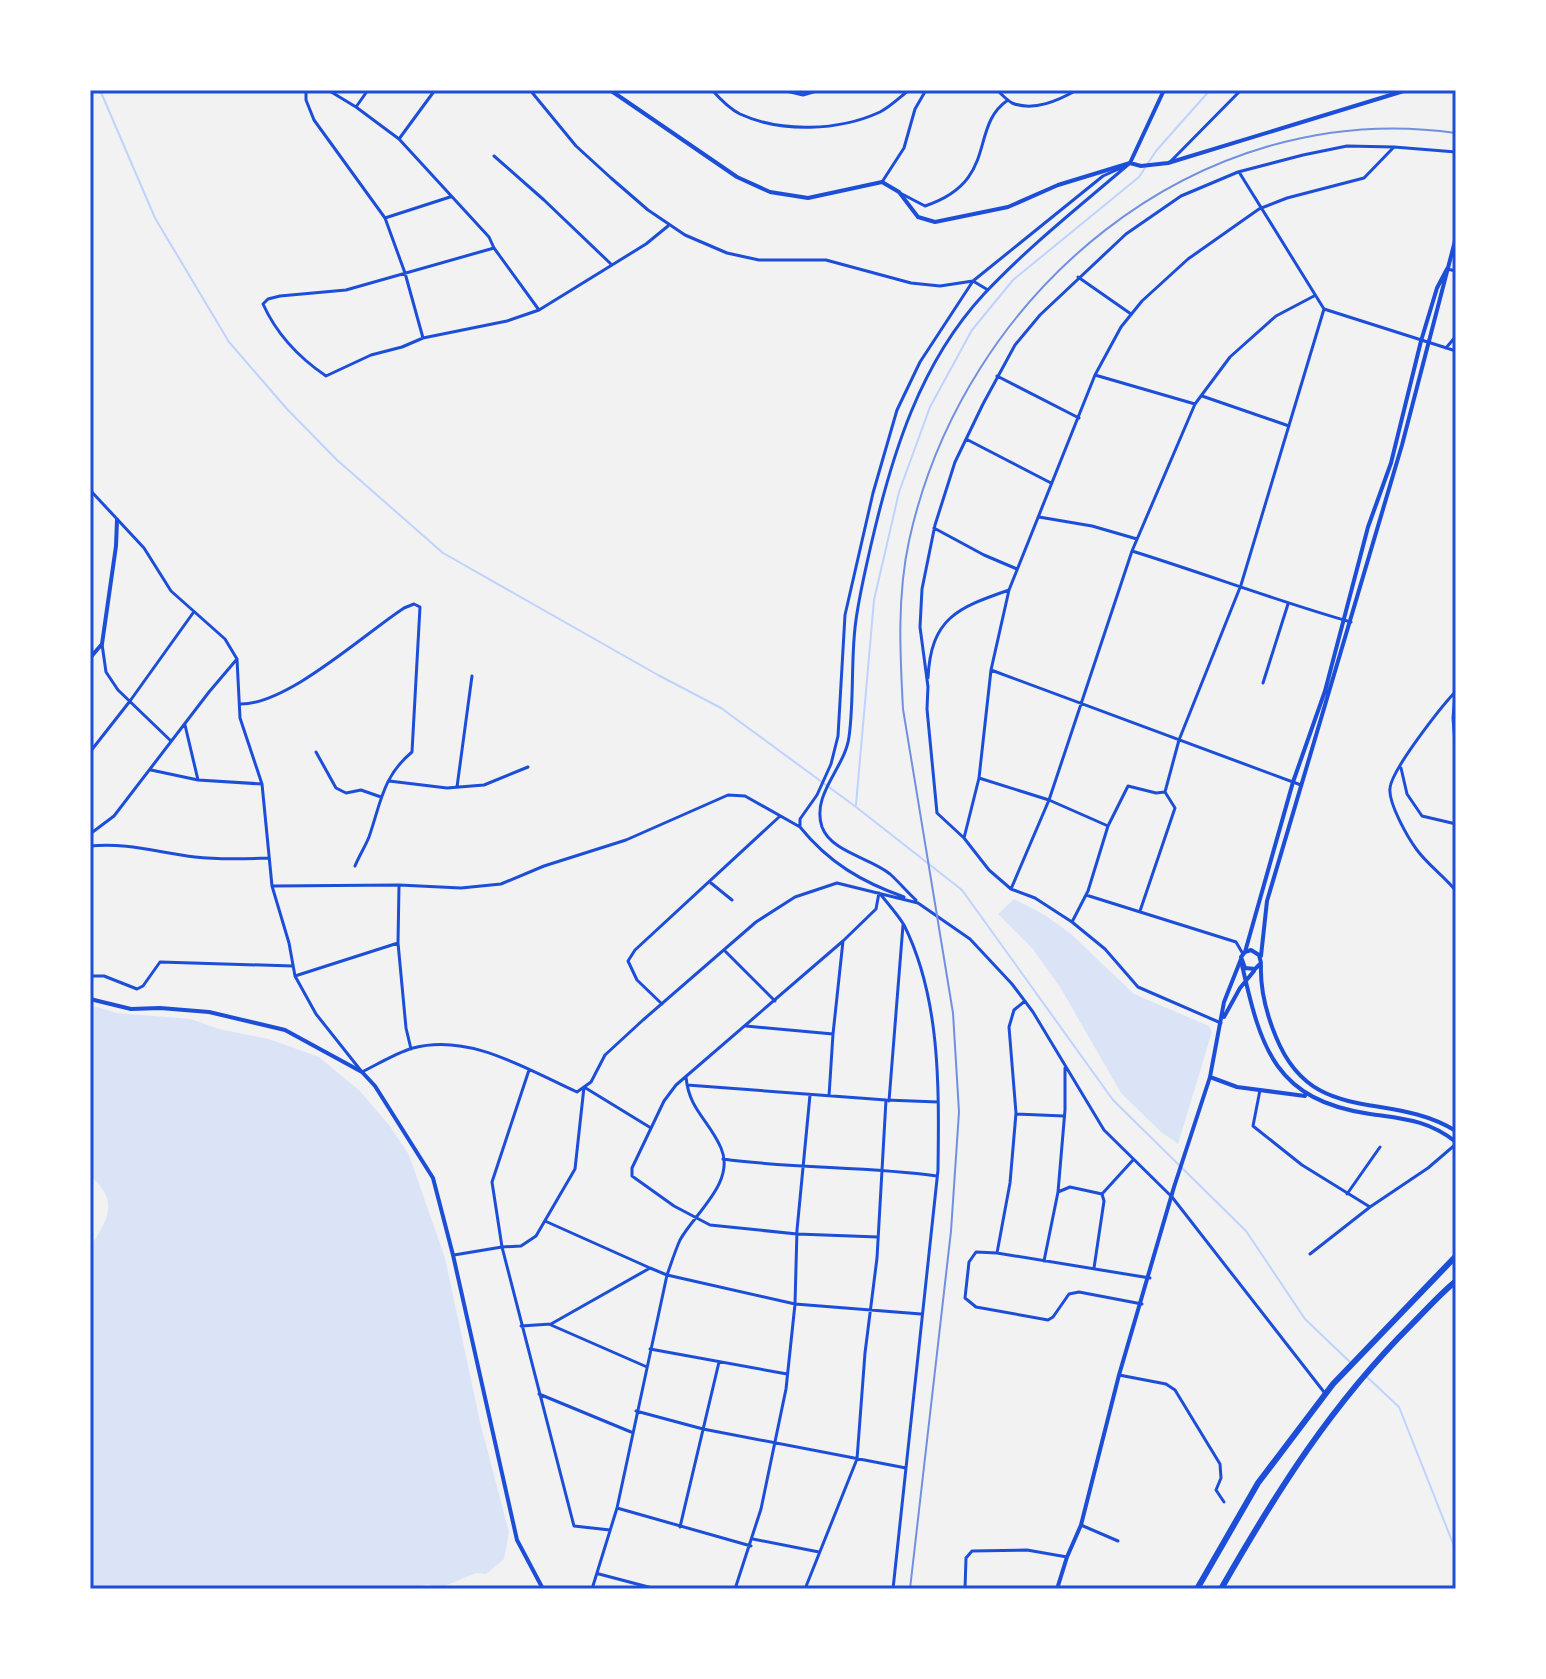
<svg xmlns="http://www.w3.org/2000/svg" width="1546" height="1679" viewBox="0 0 1546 1679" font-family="'Public Sans',sans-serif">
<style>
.green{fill:#dbe4f7}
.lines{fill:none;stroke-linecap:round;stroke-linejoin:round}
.stream{stroke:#bfd3fe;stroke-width:2}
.minor{stroke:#1d4ed8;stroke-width:3}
.tertiary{stroke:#1d4ed8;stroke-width:4}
.trunk{stroke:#1d4ed8;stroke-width:6}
.rail{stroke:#7290e2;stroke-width:2}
.neatline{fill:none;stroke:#1d4ed8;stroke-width:3}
</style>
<rect width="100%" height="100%" fill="#f2f2f2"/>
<!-- green -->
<path class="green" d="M1014,899L1045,915L1071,934L1134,994L1209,1026L1212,1032L1178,1144L1161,1132L1121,1093L1060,987L1032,948L998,914Z
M90,1005L117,1013L191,1019L219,1029L269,1039L319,1057L360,1091L389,1125L409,1155L445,1258L481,1426L509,1532L504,1559L486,1574L476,1573L440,1588L427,1584L410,1589H90V1247C108,1219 120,1201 90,1176Z"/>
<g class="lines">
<!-- stream -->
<path class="stream" d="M100,90L155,218L229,342L287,409L337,460L443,553L658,675L721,708L856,807L962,890L1113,1100L1246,1231L1305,1319L1350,1362
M856,805L874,600L899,492L930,407L972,330L1013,280L1139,177L1156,151L1210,90
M1367,1377L1399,1407L1456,1551"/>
<!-- minor -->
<path class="minor" d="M306,90V100L314,120L385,218L405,273L423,338
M328,90L356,107L399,139L489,237L494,248L539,310L612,265L544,200L494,156
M530,90L576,146L611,178L648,210L685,235L727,253L759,260H826L911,283L940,286L973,281L988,290
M712,90C720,99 730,109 740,114C781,133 839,131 880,112C890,107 900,97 909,90
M782,90L803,95L820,90
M997,90C1001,94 1007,100 1012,103C1034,112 1059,100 1077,90
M356,107L368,90
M399,139L435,90
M1394,147L1456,152
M1171,161L1241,90
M1239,172L1324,309L1456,351
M882,182L904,148L915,109L926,90
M902,194L925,206C1000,181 968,127 1008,100
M385,218L450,197
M494,248L346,290L280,296L268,299L263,304C277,335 298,357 326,376L371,355L402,347L423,338L507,321L539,310
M612,265L646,244L668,226
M1447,269L1456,271
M1078,277L1131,314
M1446,348L1456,336
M1095,375L1195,404
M997,376L1079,418
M1202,396L1289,426
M966,439L1051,483
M90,490L144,548L171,591L225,639L237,659L240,718L262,784L272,886L289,943L295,976L316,1014L362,1072C378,1064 396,1053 413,1048C470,1033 526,1069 577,1092L591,1082L605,1055L643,1020L756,922L795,897L837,883L918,903L970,939L1012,984L1033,1012L1104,1130L1172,1197L1324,1392
M1039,517L1092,526L1137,539
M934,528L984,555L1017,569
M1132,551C1206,574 1277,601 1351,622
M102,644L106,672L118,690L171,741
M991,670L1301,785
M928,678C931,618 957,608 1009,590
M1263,683L1288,604
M928,686L927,709L937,813L964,838
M928,687L920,627L922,589L935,525L955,462L983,404L1015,345L1040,315L1126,234L1181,196L1238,172L1303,155L1347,146L1394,147L1364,178L1287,198L1259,209L1188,259L1142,301L1121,327L1095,375L1009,590L991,670L979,778L964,838L989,870L1011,889L1035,898L1072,922L1105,949L1138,987L1221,1023
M1456,691C1441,707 1392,769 1390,788C1388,803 1408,838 1417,850C1428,865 1444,876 1456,891
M1455,693L1453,718L1456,757
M241,704C288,704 363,635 404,608L414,604L420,607L412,752C382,777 381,803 369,837C365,847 359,856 355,866
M185,725L198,780
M90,752L130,701L193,613
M316,752L336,788L346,793L361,790L381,797
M1401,768L1407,794L1422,816L1456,824
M151,770L198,780L262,784
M979,778L1049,800L1108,826L1128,786L1156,793L1165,792L1179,740L1241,585L1324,309
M389,781L447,788L484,785L528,767
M457,787L472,676
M90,834L114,816L209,692L237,659
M90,846C126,842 160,853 195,857C220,860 244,859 269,858
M711,883L732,900
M273,886L399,885L461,888L501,884L544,866L626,840L728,795L745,796L800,827
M399,886L398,943L406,1028L411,1049
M1011,889L1049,800L1132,551L1195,404L1230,357L1276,316L1314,296
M881,895C889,905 898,915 904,925C941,999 939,1089 938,1170L893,1589
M1086,895L1236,942L1243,954
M904,897C862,882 829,863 800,827V819L817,795L831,764L838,736L845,615L873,493L897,410L920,362L973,281L1103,176L1123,167
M916,900C907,892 899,882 890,874C871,858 831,852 822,827C811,794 845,768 849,737C854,701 851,664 855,628C858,600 865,572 871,545C892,454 920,363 984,294C1028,247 1080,206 1129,164
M1140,911L1175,808L1165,792
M1072,922L1088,891L1108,826
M724,950L775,1001
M90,976H104L137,989L143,986L160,962L293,966
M295,976L398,943
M662,1004L637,980L628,961L635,950L779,817
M746,1026L833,1034L843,941
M529,1070L492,1182L502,1247L521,1246L536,1236L575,1169L584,1087L651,1128
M687,1085L886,1100L938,1102
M1260,1090L1253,1126L1302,1165L1370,1207L1428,1168L1456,1144
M829,1096L833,1034
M889,1101L903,925
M1016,1114L1064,1116
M723,1159C794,1169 866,1166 937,1176
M1058,1192L1065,1110V1068
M1347,1194L1380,1147
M545,1221L650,1268
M878,1237L797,1234L710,1225L674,1206L632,1176V1168L664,1101L676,1085L843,941L876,909L879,893
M997,1253L1010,1183L1016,1113L1009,1027L1014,1010L1025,1001
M1310,1254L1370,1207
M454,1255L502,1247L574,1526L610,1530
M1044,1261L1058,1192L1070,1187L1102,1194L1133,1160
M1094,1268L1104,1201L1102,1194
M1142,1304L1079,1292L1069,1294L1053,1317L1048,1320L976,1307L965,1298L969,1262L976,1252L997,1253L1150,1278
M551,1325L647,1367
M521,1326L551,1324L650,1268L667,1275L795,1304L921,1314
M650,1349L787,1374
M1119,1375L1166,1384L1175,1390L1220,1464L1221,1478L1216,1490L1224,1502
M539,1394L631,1432
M636,1411L703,1429L906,1468
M617,1508L751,1546
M1081,1525L1118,1541
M680,1527L719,1362
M753,1539L819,1552
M599,1574L656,1589
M592,1589L617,1508L667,1275C671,1264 675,1251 680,1240C695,1213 736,1182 721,1148C709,1120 689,1110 686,1077
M735,1589L761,1509L786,1389L795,1304L797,1230L810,1095
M805,1589L857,1459L865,1353L877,1258L886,1100
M965,1589L966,1558L972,1551L1027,1550L1067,1557"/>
<!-- tertiary -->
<path class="tertiary" d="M610,90L737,177L770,192L808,198L882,182L899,192L918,217L935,222L1008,207L1058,185L1130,163L1141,166L1168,163L1407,90
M1130,163L1164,90
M90,658L102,644L116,546L117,520
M1245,952L1251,950L1259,955L1261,963L1255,969L1245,968L1241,957L1245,952L1293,782L1325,691L1368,527L1391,463L1421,341L1437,288L1447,269
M1261,956L1267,901L1402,445L1456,237
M1242,965C1261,1049 1275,1100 1370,1114C1404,1119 1428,1120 1456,1142
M1261,965C1260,991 1266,1013 1276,1037C1313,1128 1388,1089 1456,1131
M90,999L131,1009L160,1008L209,1012L285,1030L362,1072L375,1086L433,1178L453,1255L517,1540L543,1589
M1224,1017L1240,988L1254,971
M1210,1077L1237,1087L1305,1096
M1057,1589L1067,1557L1081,1525L1119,1375L1174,1187L1210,1077L1224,1002L1241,959"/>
<!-- trunk -->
<path class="trunk" d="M1197,1589L1258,1483L1333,1384L1456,1256
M1221,1589C1277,1491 1331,1405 1412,1324C1426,1310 1440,1294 1456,1281"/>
<!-- rail -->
<path class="rail" d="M910,1589L951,1231L959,1112L953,1013L903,709C900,654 897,596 909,541C963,293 1196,96 1456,133"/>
</g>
<!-- border -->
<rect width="1546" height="1679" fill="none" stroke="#ffffff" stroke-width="184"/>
<rect x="92" y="92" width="1362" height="1495" class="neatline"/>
</svg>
